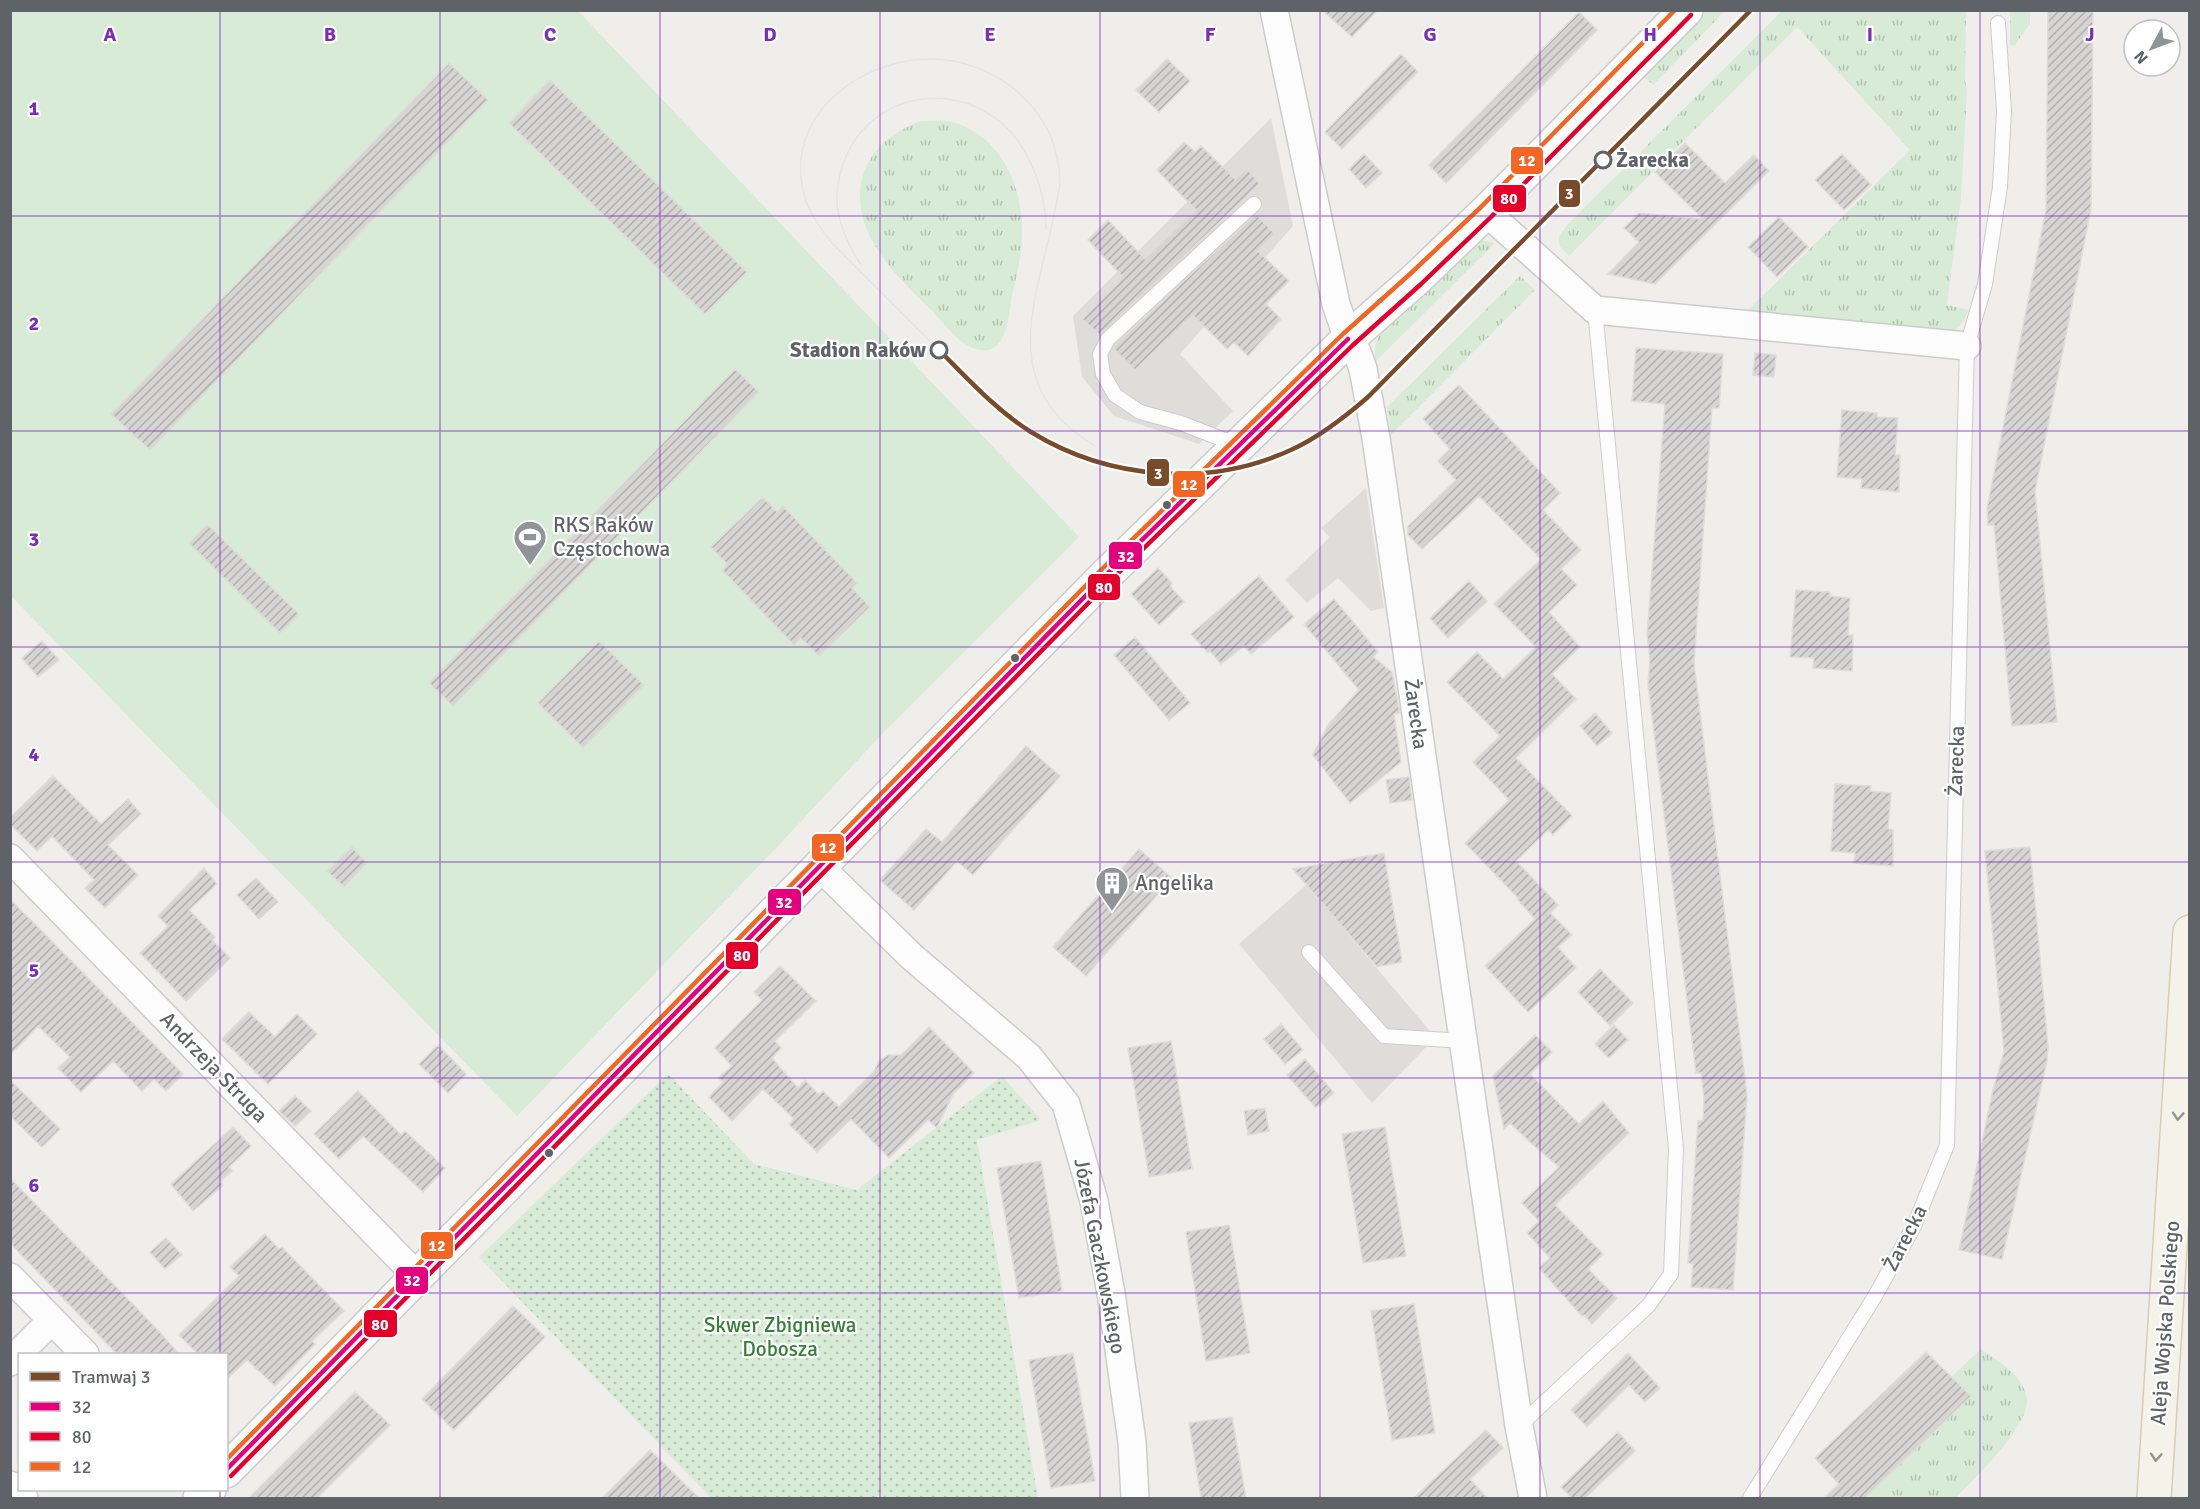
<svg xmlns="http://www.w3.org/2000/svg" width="2200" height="1509" viewBox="0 0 2200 1509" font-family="Signika,sans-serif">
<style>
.industrial{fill:#dfddda}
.grass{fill:url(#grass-tufts)}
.park{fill:url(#park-dots)}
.pitch{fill:#d8ebd6}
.building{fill:url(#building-hatch);stroke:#deddd9;stroke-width:1.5}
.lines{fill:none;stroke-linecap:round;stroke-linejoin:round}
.service-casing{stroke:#cbcccc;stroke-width:16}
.minor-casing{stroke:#cbcccc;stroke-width:30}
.tertiary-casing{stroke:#cbcccc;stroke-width:36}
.primary-casing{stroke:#d7ceb8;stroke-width:36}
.service{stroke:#fdfcfc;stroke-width:14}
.minor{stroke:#fdfcfc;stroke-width:27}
.tertiary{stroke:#fdfcfc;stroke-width:33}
.primary{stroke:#f4f2e9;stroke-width:33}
.tram{stroke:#e4e4e4;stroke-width:1.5}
.bus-1-casing{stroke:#fff;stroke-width:9}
.bus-2-casing{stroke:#fff;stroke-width:9}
.bus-3-casing{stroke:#fff;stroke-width:9}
.bus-1{stroke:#e5007d;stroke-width:4.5}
.bus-2{stroke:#e4002b;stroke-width:4.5}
.bus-3{stroke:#f26522;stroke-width:4.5}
.tram-1-casing{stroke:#fff;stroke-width:9}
.tram-1{stroke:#7a4b2a;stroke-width:4.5}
.oneway{stroke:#939595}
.grid{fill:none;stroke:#7b2cbf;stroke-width:1.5;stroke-opacity:0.55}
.stop-dot{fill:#fff;stroke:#5f6368;stroke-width:3}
.bus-dot{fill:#5f6368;stroke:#fff;stroke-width:2}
.labels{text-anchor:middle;stroke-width:4.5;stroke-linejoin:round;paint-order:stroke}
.stop-label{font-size:21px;font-weight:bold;fill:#5f6368;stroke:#fff;text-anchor:start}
.poi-label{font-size:21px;fill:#5f6368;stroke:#fff;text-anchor:start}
.street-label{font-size:21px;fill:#5f6368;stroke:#fff}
.park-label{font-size:21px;fill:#348238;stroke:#fff}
.grid-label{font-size:20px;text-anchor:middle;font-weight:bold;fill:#7b2cbf;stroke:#fff;stroke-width:4.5;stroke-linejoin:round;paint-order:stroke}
.line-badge{stroke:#fff;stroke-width:2}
.badge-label{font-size:16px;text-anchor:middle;font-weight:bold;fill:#fff}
</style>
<defs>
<pattern id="grass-tufts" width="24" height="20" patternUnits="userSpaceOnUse" patternTransform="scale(1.5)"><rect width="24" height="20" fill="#d8ebd6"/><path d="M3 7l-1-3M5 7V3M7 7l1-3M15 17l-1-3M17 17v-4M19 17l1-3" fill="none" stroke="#b2c2b1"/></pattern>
<pattern id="park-dots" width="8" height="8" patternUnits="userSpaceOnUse" patternTransform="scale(1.5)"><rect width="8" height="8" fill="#d8ebd6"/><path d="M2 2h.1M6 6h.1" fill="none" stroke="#b2c2b1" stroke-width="1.8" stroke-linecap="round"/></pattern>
<pattern id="building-hatch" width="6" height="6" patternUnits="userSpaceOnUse" patternTransform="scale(1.5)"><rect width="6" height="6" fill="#d6d5d3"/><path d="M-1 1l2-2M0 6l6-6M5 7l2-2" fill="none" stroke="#b1b0af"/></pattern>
</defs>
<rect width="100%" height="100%" fill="#efeeea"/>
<!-- industrial -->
<path class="industrial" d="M1271,118L1293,226L1180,354L1233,411L1199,444L1114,416L1082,377L1073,316Z
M1366,488L1384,608L1371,611L1338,578L1307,603L1285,580L1330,537L1321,528Z
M1306,885L1430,1031L1426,1047L1372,1103L1239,944Z"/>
<!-- grass -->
<path class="grass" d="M1706,11H1725L1653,85L1642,75Z
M1782,11H1966L1965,81L1967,91L1961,197L1947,305L1969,310C1964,322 1959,329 1947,334L1745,313L1910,150L1797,27L1569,256C1555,243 1556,239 1567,225Z
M2010,11H2030V24L2014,46L2010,45Z
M921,121C929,121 939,120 948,121C1000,132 1024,187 1022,237C1021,257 1017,276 1012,295C1009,311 1008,346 988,350C965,354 945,324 931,310C908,287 881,262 868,232C846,181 871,139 921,121Z
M1480,240L1495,243L1375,362V347L1380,333L1475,242Z
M1520,276L1535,290L1391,435L1387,407Z
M1981,1349C1997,1361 2018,1372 2025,1391C2028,1398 2027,1407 2024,1414C2011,1444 1978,1474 1956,1498H1865L1971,1396L1952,1376Z"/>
<!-- park -->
<path class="park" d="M668,1074L754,1164L857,1190L1002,1076L1041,1120L977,1140L1038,1498H711L479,1257Z"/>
<!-- pitch -->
<path class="pitch" d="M11,11H578L1079,537L880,736L780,844L517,1116L11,596Z"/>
<!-- building -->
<path class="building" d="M1322,10H1378L1352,37Z
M2048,10H2093L2091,209L2035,491L2057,722L2012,726L1994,525H1988L1987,508L2046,210Z
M1579,12L1597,30L1446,183L1429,165Z
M1401,54L1418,72L1342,149L1325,132Z
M1167,59L1190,81L1159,112L1136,90Z
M449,63L488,100L150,450L111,414Z
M550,80L747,272L705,314L509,123Z
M1184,142L1195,152L1201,146L1235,179L1247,169L1260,184L1100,335L1082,319L1123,277L1088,240L1108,220L1145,259L1196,210L1157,170Z
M1685,143L1725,183L1754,155L1769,171L1655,284L1608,274L1639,242L1624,228L1639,213L1703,219L1655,172Z
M1364,154L1382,173L1366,188L1349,169Z
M1842,154L1871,185L1844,210L1815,180Z
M1256,214L1275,234L1258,251L1289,281L1266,304L1281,319L1248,356L1234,342L1227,349L1193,315L1135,370L1113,348L1115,345Z
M1779,217L1808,247L1777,277L1748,247Z
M1636,348L1723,354L1719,408H1712L1694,663L1747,1095L1733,1290L1691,1287L1693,1264L1688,1263L1698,1121H1703L1704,1098L1701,1073H1696L1648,684L1650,660L1647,635L1665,404L1632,401Z
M1755,353L1776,355L1774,377L1753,375Z
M735,369L759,392L453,706L429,683Z
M1459,385L1560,493L1543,510L1581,550L1561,569L1577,585L1549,612L1580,647L1552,674L1576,699L1516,758L1572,816L1553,835L1548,830L1516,861L1558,905L1550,913L1572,935L1558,947L1576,968L1528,1012L1485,966L1535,919L1518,900L1519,899L1465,843L1509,800L1473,762L1500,736L1447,682L1477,652L1503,679L1536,647L1494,604L1541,559L1479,496L1422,549L1408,535V526L1456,480L1438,461L1450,449L1423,419Z
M1842,410L1877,413V417L1898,418L1895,455H1900L1899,492L1861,488L1862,479L1837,477Z
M763,497L777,512L783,506L857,583L852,588L870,607L819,656L801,638L794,645L722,570L727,564L711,547Z
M207,524L299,614L280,633L189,543Z
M1158,568L1172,583L1170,586L1184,602L1159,625L1131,594Z
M1259,576L1294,617L1251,654L1244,646L1221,664L1210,651L1208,653L1191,634Z
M1469,581L1487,601L1448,638L1430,618Z
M1796,590L1830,592V596L1850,598L1848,635H1853L1852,671L1813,668L1814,658L1790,657Z
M1334,599L1378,652L1373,657L1392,672L1400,713L1394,714L1401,762L1350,803L1313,755L1328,725L1359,690L1304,624Z
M1135,637L1190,703L1169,720L1114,655Z
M42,641L59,660L38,677L22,658Z
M599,641L644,685L583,748L538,703Z
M1595,713L1612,733L1597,746L1580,726Z
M1026,746L1060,776L973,875L957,861L914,910L880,880L926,829L942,842Z
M53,776L101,824L128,799L141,814L108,845L138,875L105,908L85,888L94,880L52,836L37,851L10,824V818Z
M1409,777L1412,800L1390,803L1386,780Z
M1835,784L1871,786L1870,791L1891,793L1888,829L1893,830V866L1854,863L1855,853L1831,851Z
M352,847L367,863L344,887L327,871Z
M2030,847L2048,1047L2047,1061L2002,1259L1959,1250L1993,1090L2004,1052L1985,851Z
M1139,849L1172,878L1086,976L1053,947Z
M1384,853L1402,962L1377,967L1293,869Z
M204,868L217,884L189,910L215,937L212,940L230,958L186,1001L140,953L168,926L158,916Z
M256,878L278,902L259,919L237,895Z
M10,899L183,1074L166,1091L154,1079L142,1091L113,1061L81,1092L58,1068L70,1057L38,1026L10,1055Z
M780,966L816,1001L775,1041L781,1048L772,1058L798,1088L805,1080L819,1095L823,1091L839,1107L874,1071L879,1061L888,1055H901L929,1027L974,1073L953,1094L937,1128L928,1120L889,1158L851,1119L817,1152L789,1124L794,1119L763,1089L732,1121L709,1097L723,1082L718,1078L732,1066L715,1048L762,1000L754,992Z
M1600,969L1633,1003L1610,1026L1578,992Z
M249,1012L275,1037L297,1014L317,1034L268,1084L222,1039Z
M1281,1024L1303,1050L1285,1064L1264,1039Z
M1614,1025L1628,1040L1609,1058L1595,1044Z
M1535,1035L1552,1052L1530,1074L1579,1124L1603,1101L1629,1133L1555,1205L1603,1254L1588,1269L1617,1298L1592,1324L1584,1315L1582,1316L1539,1268L1550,1258L1527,1233L1539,1221L1522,1203L1559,1167L1532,1144L1510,1123L1504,1129L1493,1076Z
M1171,1041L1192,1169L1149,1177L1128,1048Z
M438,1045L466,1074L448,1093L419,1064Z
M1305,1059L1334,1093L1316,1108L1287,1075Z
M10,1080L60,1129L42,1147L10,1116Z
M358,1091L401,1135L405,1131L445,1168L423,1192L363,1136L339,1159L314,1134Z
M295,1096L311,1111L295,1126L279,1111Z
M1265,1108L1269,1131L1248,1135L1244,1111Z
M233,1127L251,1146L229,1167L232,1171L220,1182L223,1185L193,1211L171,1184Z
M1385,1127L1406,1256L1363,1263L1342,1134Z
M1041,1161L1062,1291L1019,1298L997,1168Z
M10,1178L155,1327L179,1354H117L10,1243Z
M1229,1225L1250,1353L1206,1361L1186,1232Z
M265,1234L279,1249L282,1247L344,1311L312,1341L315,1344L275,1386L247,1360L226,1380V1354H198L179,1335L239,1276L230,1267Z
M166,1238L182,1255L165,1269L150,1252Z
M1414,1304L1435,1433L1392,1440L1371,1311Z
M513,1306L545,1337L454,1430L422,1399Z
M1926,1352L1971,1396L1865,1498H1824L1839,1484L1815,1458Z
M1073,1353L1095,1481L1051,1488L1029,1360Z
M1628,1353L1660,1388L1645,1402L1629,1385L1587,1427L1571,1410Z
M355,1392L390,1425L317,1498H249Z
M1232,1417L1246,1498H1201L1189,1423Z
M1486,1430L1503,1448L1470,1479L1487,1498H1414Z
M1618,1432L1635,1451L1585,1498H1572L1561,1487Z
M650,1450L699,1498H602Z"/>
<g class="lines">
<defs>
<path id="service" d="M1237,445L1181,423L1140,412L1115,395L1103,374L1100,354L1108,339L1254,204
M1309,952L1384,1036L1464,1041
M1519,1426L1648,1306L1671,1274L1676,1149L1595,310
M1750,1498L1875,1296L1914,1226L1947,1145L1967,346L1985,284L2000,187L2004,111L1998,23"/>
<path id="minor" d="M1274,10L1336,304L1348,339L1357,352L1363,369L1376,438L1519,1426L1533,1498
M1486,212L1595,310L1967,346
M10,858L418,1277
M820,867L911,956L1029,1057L1066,1104L1094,1201L1111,1293L1132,1442L1135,1498
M10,1277L85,1354
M10,1362L52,1320
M10,1485L24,1498"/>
<path id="tertiary" d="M226,1471L1105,576L1348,339L1415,280L1486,212L1686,10
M200,1498L209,1490"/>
<path id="primary" d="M2154,1498L2190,932"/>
</defs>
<!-- service casing -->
<use href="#service" class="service-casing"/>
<!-- minor casing -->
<use href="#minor" class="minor-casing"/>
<!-- tertiary casing -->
<use href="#tertiary" class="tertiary-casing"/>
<!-- primary casing -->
<use href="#primary" class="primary-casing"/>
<!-- service -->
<use href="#service" class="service"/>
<!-- minor -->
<use href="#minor" class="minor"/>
<!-- tertiary -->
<use href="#tertiary" class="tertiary"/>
<!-- primary -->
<use href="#primary" class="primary"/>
<!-- tram -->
<path class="tram" d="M861,265C852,251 844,236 840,220C835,204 837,186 841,171C865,84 976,74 1022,147C1037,172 1046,200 1046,229
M939,350L831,242C818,225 805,207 802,186C788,105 875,51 947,60C975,64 1000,76 1020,94C1047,119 1059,147 1060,183C1047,281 984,380 1095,446"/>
<defs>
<path id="bus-1" d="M226,1470L1105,576L1348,339"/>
<path id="bus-2" d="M231,1476L1110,581L1353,345L1420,285L1491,217L1691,15"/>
<path id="bus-3" d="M226,1460L1100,571L1343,334L1410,274L1481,207L1675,10"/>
</defs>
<!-- bus-1 casing -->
<use href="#bus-1" class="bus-1-casing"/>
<!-- bus-2 casing -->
<use href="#bus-2" class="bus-2-casing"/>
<!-- bus-3 casing -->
<use href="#bus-3" class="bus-3-casing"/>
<!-- bus-1 -->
<use href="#bus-1" class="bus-1"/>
<!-- bus-2 -->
<use href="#bus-2" class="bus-2"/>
<!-- bus-3 -->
<use href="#bus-3" class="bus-3"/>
<defs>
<path id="tram-1" d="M939,350C968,379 996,410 1031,432C1109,480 1210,488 1293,449C1321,436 1345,417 1368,397L1751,10"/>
</defs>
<!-- tram-1 casing -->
<use href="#tram-1" class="tram-1-casing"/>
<!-- tram-1 -->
<use href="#tram-1" class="tram-1"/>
</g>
<!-- one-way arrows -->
<defs><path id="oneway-chevron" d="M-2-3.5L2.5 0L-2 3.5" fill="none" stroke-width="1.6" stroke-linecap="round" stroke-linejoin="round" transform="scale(1.5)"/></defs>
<g class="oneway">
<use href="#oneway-chevron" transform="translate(2178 1116) rotate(94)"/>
<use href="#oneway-chevron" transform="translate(2156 1457) rotate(94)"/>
</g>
<!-- grid -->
<path class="grid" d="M220,10V1354M440,10V1498M660,10V1498M880,10V1498M1100,10V1498M1320,10V1498M1540,10V1498M1760,10V1498M1980,10V1498M10,216H2190M10,431H2190M10,647H2190M10,862H2190M10,1078H2190M10,1293H2190M220,1490V1498"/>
<!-- icons -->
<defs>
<symbol id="stadium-pin" viewBox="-11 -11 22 30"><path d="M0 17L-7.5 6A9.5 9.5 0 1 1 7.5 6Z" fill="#919496" stroke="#fff"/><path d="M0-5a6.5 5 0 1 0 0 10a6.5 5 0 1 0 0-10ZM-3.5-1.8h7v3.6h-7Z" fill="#fff"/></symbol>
<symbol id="building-pin" viewBox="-11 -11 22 30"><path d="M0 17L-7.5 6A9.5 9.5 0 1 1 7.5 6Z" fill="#919496" stroke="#fff"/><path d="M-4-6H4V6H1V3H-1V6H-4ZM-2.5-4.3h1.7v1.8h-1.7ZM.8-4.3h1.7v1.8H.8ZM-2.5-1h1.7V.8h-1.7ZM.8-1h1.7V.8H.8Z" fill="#fff"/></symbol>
</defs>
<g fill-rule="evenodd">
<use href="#stadium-pin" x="511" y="518" width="38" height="52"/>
<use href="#building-pin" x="1093" y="864" width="38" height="52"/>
</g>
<!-- markers -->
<g class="stop-dot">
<circle cx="1603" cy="160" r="8"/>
<circle cx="939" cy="350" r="8"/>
</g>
<g class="bus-dot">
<circle cx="1167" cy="505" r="5"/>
<circle cx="1015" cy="658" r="5"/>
<circle cx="549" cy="1153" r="5"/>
</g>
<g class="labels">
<!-- stop labels -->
<g class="stop-label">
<text x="1616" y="167">Żarecka</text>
<text x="926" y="357" text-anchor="end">Stadion Raków</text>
</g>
<!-- poi labels -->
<g class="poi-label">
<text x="553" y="532">RKS Raków<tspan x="553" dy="24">Częstochowa</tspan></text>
<text x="1135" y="890">Angelika</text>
</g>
<!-- street labels -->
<g class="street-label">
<text transform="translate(1416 714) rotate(82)" y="7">Żarecka</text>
<text transform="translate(1956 761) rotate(-88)" y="7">Żarecka</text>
<text transform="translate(214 1067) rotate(46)" y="7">Andrzeja Struga</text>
<text transform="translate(1905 1238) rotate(-63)" y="7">Żarecka</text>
<text transform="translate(1100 1256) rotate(79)" y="7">Józefa Gaczkowskiego</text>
<text transform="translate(2165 1323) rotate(-86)" y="7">Aleja Wojska Polskiego</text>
</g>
<!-- park labels -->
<g class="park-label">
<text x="780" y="1332">Skwer Zbigniewa<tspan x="780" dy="24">Dobosza</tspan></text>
</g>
</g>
<g class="grid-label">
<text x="110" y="41">A</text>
<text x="330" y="41">B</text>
<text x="550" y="41">C</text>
<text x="770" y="41">D</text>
<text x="990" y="41">E</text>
<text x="1210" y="41">F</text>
<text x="1430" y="41">G</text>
<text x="1650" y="41">H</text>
<text x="1870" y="41">I</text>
<text x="2090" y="41">J</text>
<text x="34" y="115">1</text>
<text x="34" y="330">2</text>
<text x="34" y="546">3</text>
<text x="34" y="761">4</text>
<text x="34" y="977">5</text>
<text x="34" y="1192">6</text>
</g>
<g class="line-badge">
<rect x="1510" y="146" width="34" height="29" rx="6" fill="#f26522"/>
<rect x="1558" y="179" width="23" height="29" rx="6" fill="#7a4b2a"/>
<rect x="1492" y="184" width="35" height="29" rx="6" fill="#e4002b"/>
<rect x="1146" y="458" width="24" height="29" rx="6" fill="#7a4b2a"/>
<rect x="1172" y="470" width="34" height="28" rx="6" fill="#f26522"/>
<rect x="1108" y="541" width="35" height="29" rx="6" fill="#e5007d"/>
<rect x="1087" y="573" width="34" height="28" rx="6" fill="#e4002b"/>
<rect x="811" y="833" width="34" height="29" rx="6" fill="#f26522"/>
<rect x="767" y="888" width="35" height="28" rx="6" fill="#e5007d"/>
<rect x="725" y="941" width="34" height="29" rx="6" fill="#e4002b"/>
<rect x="420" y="1231" width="34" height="29" rx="6" fill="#f26522"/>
<rect x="395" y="1266" width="34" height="29" rx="6" fill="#e5007d"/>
<rect x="363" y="1309" width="35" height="29" rx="6" fill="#e4002b"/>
</g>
<g class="badge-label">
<text x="1527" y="166">12</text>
<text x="1569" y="199">3</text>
<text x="1509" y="204">80</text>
<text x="1158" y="479">3</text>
<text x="1189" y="490">12</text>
<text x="1126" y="562">32</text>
<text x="1104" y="593">80</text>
<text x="828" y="853">12</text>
<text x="784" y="908">32</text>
<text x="742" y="961">80</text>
<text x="437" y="1251">12</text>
<text x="412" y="1286">32</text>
<text x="380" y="1330">80</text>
</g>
<!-- border -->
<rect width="2200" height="1509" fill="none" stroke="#5f6368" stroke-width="24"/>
<!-- legend -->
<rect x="18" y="1353" width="210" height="138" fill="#ffffff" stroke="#bfc1c3" stroke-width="1.5"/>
<rect x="30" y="1372" width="30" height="9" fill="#7a4b2a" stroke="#bfc1c3" stroke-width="1.5"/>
<text x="72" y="1383" font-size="18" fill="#5f6368">Tramwaj 3</text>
<rect x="30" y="1402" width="30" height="9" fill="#e5007d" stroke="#bfc1c3" stroke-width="1.5"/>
<text x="72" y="1413" font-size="18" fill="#5f6368">32</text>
<rect x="30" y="1432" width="30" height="9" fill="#e4002b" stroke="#bfc1c3" stroke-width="1.5"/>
<text x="72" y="1443" font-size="18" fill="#5f6368">80</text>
<rect x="30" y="1462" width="30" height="9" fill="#f26522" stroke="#bfc1c3" stroke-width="1.5"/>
<text x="72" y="1473" font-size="18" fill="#5f6368">12</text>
<!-- north arrow -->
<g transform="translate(2152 48) rotate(229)"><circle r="28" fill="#ffffff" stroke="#bfc1c3" stroke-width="1.5"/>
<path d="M0-4.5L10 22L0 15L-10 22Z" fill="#919496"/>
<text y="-9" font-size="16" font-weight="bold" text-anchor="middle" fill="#5f6368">N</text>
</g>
</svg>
